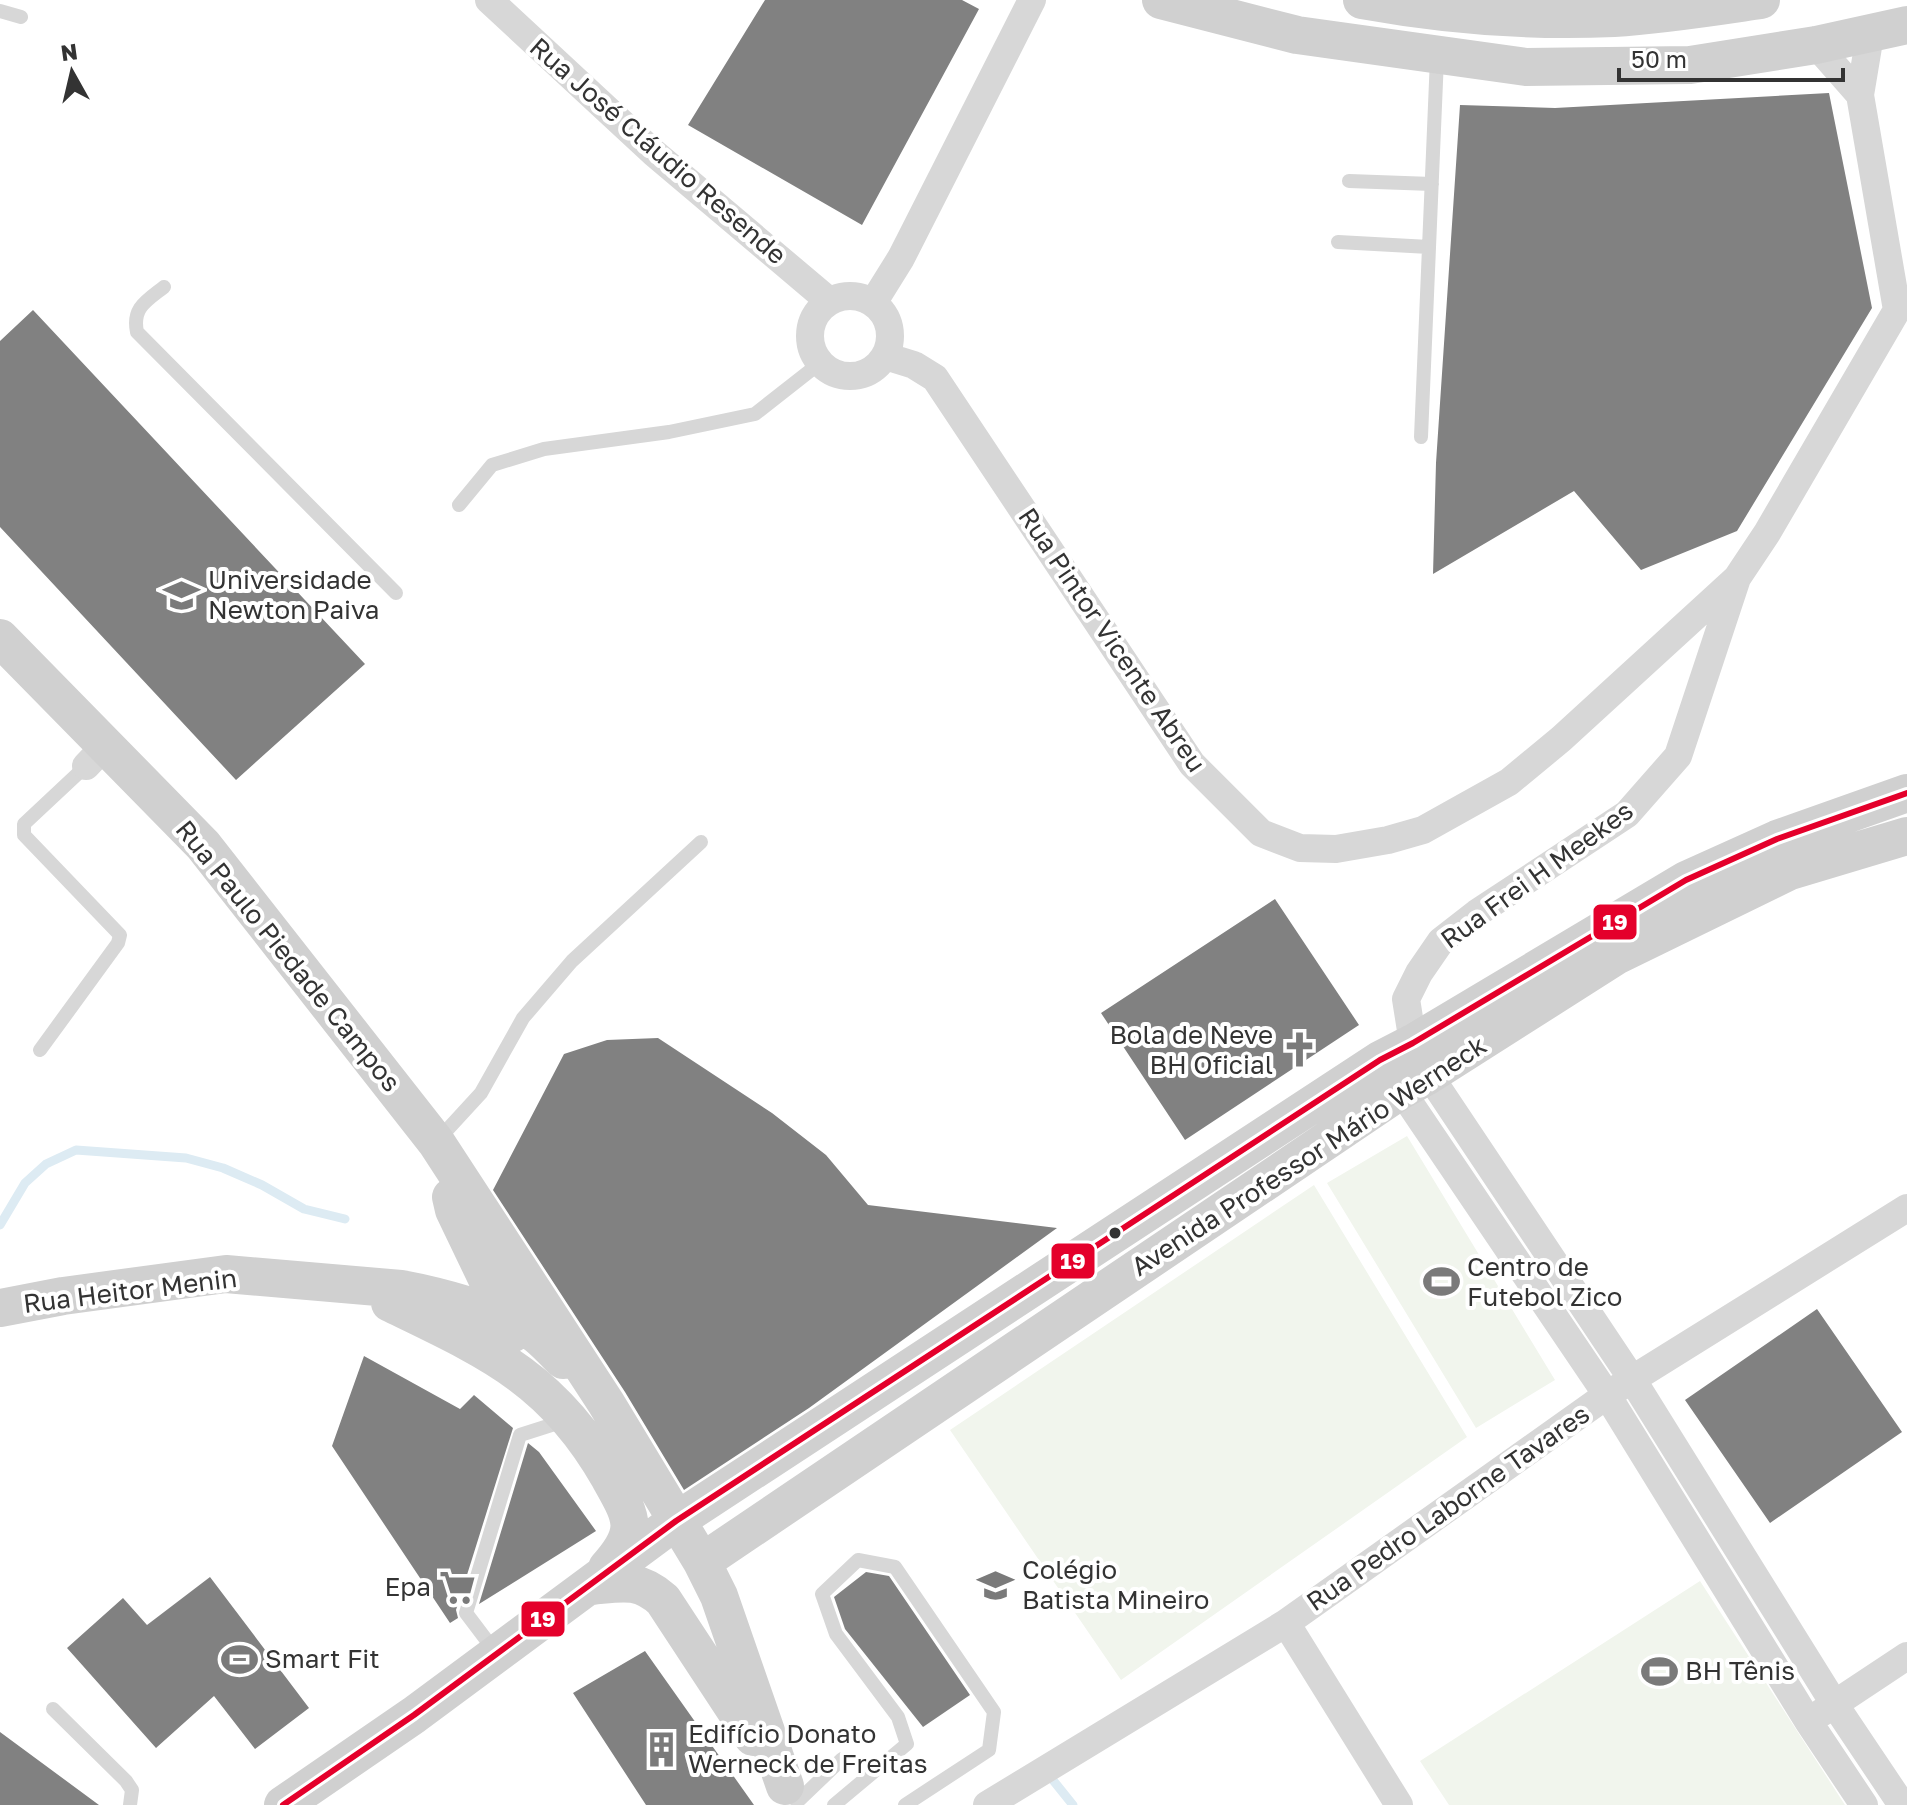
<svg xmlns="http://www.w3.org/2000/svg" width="1907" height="1805" viewBox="0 0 1907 1805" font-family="'Golos Text',sans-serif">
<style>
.green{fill:#f1f5ed}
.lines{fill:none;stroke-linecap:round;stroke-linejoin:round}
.stream{stroke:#ddebf3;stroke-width:9}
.building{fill:#818181}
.lane{stroke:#d7d7d7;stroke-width:14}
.street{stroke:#d7d7d7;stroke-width:28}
.secondary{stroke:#d0d0d0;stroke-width:38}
.bus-1-casing{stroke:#fff;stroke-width:12}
.bus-1{stroke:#e4002b;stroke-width:6}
.bus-dot{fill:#333;stroke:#fff;stroke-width:3}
.labels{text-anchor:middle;stroke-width:8;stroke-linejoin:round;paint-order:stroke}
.street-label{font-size:26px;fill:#333;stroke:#fff}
.poi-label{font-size:26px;fill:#333;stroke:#fff;text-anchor:start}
.line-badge{stroke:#fff;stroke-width:3}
.badge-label{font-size:22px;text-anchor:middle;font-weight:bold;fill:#fff}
</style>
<rect width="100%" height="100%" fill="#fff"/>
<!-- green -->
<path class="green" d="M1407,1136L1555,1380L1476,1428L1327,1183Z
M1314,1185L1467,1437L1121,1680L950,1430Z
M1700,1581L1845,1805H1449L1420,1761Z"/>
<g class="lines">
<!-- stream -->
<path class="stream" d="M0,1225L25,1183L46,1164L76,1150L186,1158L223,1168L262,1185L304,1209L345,1219
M1052,1779L1073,1805"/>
</g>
<!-- building -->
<path class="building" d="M765,0H962L979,9L862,225L688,125Z
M1829,93L1872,308L1737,531L1641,570L1574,491L1433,574L1436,463L1460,105L1555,108Z
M33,310L365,664L236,780L0,527V341Z
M1275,899L1359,1025L1185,1140L1101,1013Z
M658,1038L772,1113L826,1155L868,1205L1057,1228L809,1408L684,1490L625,1392L493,1190L564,1054L607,1040Z
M1817,1309L1902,1432L1770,1523L1685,1400Z
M364,1356L460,1409L474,1395L513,1428L456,1610L458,1618L450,1623L332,1446Z
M528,1443L539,1452L596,1531L479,1604Z
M866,1572L889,1576L970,1695L923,1727L845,1629L834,1597Z
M210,1577L309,1708L255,1749L214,1696L156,1748L67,1648L123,1598L147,1625Z
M645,1651L754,1805H646L573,1693Z
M0,1732L99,1805H0Z"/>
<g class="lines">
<!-- lane -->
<path class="lane" d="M0,11L21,17
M1349,181L1432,184
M1338,242L1429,247
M164,287C146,301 132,308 137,332L396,593
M1421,437L1437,58
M459,505L492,465L544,449L669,432L755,414L820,363
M40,1050L118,943L120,935L24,835V824L86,766
M436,1142L481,1093L523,1018L572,961L701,842
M497,1654L466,1613L520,1435L567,1420
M53,1709L126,1781L132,1790L130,1805
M797,1802L842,1759
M834,1805L907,1744L898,1717L836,1634L822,1594L858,1560L895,1567L994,1712L989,1750L905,1805"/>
<!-- street -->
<path class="street" d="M489,0L654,153L828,300
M1870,35L1860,95L1897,310
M1816,45L1860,95
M810 336a40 40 0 1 1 80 0a40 40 0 1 1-80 0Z
M873,303L901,258L1032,0
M885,356L914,365L935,378L1192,764L1261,833L1300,848L1336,849L1388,840L1423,830L1509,782L1561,739L1737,578L1767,533L1897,310
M1737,578L1678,756L1627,814L1477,913L1441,941L1419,973L1406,999L1413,1043L1429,1075L1632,1379L1835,1705L1902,1805
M86,766L106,745
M1392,1077L1607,1395L1808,1721L1864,1805
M1286,1623L1399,1805
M1821,1713L1907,1656
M987,1805L1286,1623L1607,1395L1907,1208"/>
<!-- secondary -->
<path class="secondary" d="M1161,0L1297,35L1526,67L1690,65L1816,45L1907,25
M1362,0C1445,15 1530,22 1614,18C1663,15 1713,7 1761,0
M0,638L203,845L436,1142L606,1403L702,1562L719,1596L785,1786
M451,1197L454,1210L513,1333
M390,1303C487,1350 553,1378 609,1477C632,1518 641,1530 607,1568
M0,1308L63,1296L226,1274L401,1289C439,1296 498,1312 531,1331C543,1338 553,1351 563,1360
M702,1562L1400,1091L1429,1075L1616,956L1790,871L1907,836
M592,1586C622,1583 639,1578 663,1600L753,1737
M283,1805L414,1715L676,1521L1380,1060L1413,1043L1686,880L1777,839L1907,793"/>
<defs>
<path id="bus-1" d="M283,1805L414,1715L676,1521L1380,1060L1413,1043L1686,880L1777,839L1907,793"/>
</defs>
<!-- bus-1 casing -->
<use href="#bus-1" class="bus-1-casing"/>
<!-- bus-1 -->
<use href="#bus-1" class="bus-1"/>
</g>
<!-- icons -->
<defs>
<symbol id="university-bare" viewBox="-9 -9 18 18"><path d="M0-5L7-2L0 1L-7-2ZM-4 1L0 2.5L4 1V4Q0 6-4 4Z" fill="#7a7a7a" stroke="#fff" stroke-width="2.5" paint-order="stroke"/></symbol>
<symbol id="church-bare" viewBox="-9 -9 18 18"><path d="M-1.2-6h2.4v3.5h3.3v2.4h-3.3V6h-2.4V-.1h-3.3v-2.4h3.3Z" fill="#7a7a7a" stroke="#fff" stroke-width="2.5" paint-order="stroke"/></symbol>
<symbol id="stadium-bare" viewBox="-9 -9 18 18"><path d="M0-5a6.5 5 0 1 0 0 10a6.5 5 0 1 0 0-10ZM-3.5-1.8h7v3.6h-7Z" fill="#7a7a7a" stroke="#fff" stroke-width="2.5" paint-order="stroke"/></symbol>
<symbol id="school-bare" viewBox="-9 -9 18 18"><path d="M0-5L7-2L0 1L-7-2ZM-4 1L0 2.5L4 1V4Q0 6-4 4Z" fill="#7a7a7a" stroke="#fff" stroke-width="2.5" paint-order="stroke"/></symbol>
<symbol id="supermarket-bare" viewBox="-9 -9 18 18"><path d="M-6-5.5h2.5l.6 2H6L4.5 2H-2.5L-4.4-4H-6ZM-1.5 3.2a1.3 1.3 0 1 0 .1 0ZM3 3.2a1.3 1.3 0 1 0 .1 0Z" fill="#7a7a7a" stroke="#fff" stroke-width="2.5" paint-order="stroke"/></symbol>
<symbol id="building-bare" viewBox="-9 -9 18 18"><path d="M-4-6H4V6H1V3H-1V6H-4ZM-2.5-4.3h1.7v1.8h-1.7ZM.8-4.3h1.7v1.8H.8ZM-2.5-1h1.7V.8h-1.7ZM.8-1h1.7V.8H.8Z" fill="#7a7a7a" stroke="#fff" stroke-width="2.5" paint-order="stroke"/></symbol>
</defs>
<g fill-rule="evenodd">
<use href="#university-bare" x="156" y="570" width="51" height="51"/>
<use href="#church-bare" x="1274" y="1024" width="51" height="51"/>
<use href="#stadium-bare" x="1416" y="1256" width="51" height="51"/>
<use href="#school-bare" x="970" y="1560" width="51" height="51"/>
<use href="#supermarket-bare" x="432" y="1562" width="51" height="51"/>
<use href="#stadium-bare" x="214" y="1634" width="51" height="51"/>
<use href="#stadium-bare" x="1634" y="1646" width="51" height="51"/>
<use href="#building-bare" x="636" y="1724" width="51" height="51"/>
</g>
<!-- markers -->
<circle class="bus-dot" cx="1115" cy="1233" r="7"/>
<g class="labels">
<!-- street labels -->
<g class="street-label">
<text transform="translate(658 151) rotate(41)" y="9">Rua José Cláudio Resende</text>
<text transform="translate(1112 640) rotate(56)" y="9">Rua Pintor Vicente Abreu</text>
<text transform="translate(1537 875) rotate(-36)" y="9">Rua Frei H Meekes</text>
<text transform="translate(288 956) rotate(51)" y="9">Rua Paulo Piedade Campos</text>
<text transform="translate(1309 1156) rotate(-33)" y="9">Avenida Professor Mário Werneck</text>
<text transform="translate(130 1291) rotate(-7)" y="9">Rua Heitor Menin</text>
<text transform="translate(1448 1508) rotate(-35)" y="9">Rua Pedro Laborne Tavares</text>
</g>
<!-- poi labels -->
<g class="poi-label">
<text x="208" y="589">Universidade<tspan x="208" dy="30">Newton Paiva</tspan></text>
<text x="1273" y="1044" text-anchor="end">Bola de Neve<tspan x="1273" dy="30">BH Oficial</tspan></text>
<text x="1467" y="1276">Centro de<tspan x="1467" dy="30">Futebol Zico</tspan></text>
<text x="1022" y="1579">Colégio<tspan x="1022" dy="30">Batista Mineiro</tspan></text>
<text x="431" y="1596" text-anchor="end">Epa</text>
<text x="265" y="1668">Smart Fit</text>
<text x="1685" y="1680">BH Tênis</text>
<text x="688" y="1743">Edifício Donato<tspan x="688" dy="30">Werneck de Freitas</tspan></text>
</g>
</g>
<g class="line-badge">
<rect x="1592" y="903" width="46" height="38" rx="8" fill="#e4002b"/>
<rect x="1050" y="1242" width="46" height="38" rx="8" fill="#e4002b"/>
<rect x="520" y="1600" width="46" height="38" rx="8" fill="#e4002b"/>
</g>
<g class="badge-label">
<text x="1615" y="930">19</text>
<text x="1073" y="1269">19</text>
<text x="543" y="1627">19</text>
</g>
<!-- north arrow -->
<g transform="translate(72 72) rotate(352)" stroke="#ffffff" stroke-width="6" paint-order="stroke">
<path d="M0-6L14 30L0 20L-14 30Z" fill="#333333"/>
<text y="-12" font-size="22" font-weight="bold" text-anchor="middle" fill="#333333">N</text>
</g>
<!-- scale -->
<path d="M1619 68v12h224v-12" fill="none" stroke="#333333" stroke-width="4"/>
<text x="1631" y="68" font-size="24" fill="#333333" stroke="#ffffff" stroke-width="6" paint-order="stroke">50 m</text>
</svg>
